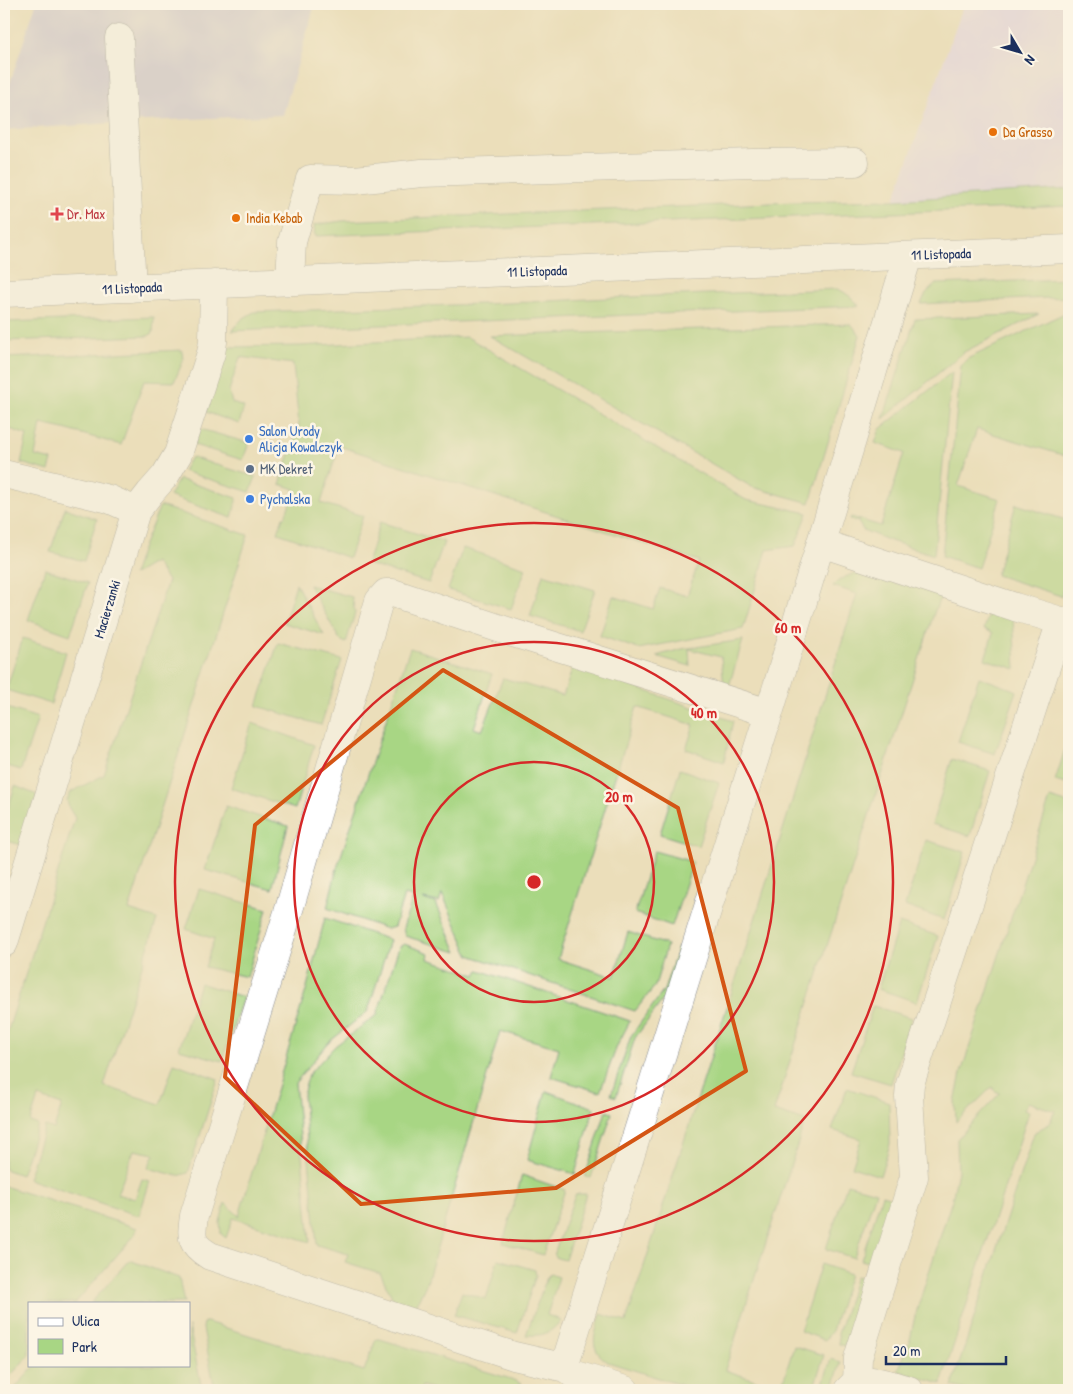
<svg xmlns="http://www.w3.org/2000/svg" width="1073" height="1394" viewBox="0 0 1073 1394" font-family="'Patrick Hand',sans-serif">
<style>
.built{fill:#e2d4f3}
.industrial{fill:#c5c0da}
.green{fill:#a8d684;stroke:#628271}
.lines{fill:none;stroke-linecap:round;stroke-linejoin:round}
.minor-casing{stroke:#83868c;stroke-width:29}
.minor{stroke:#fff;stroke-width:28}
.marked{fill:none;stroke:#d45514;stroke-width:4;stroke-linejoin:round}
.ring{fill:none;stroke:#d62828;stroke-width:2.5}
.food-dot{fill:#e8710a;stroke:#fcf5e5;stroke-width:2}
.health-dot{fill:#e0444e;stroke:#fcf5e5;stroke-width:2}
.shop-dot{fill:#3f7fe0;stroke:#fcf5e5;stroke-width:2}
.service-dot{fill:#5c6f8a;stroke:#fcf5e5;stroke-width:2}
.labels{text-anchor:middle;stroke-width:5;stroke-linejoin:round;paint-order:stroke}
.food-label{font-size:14px;fill:#c56008;stroke:#fcf5e5;text-anchor:start}
.health-label{font-size:14px;fill:#be3a42;stroke:#fcf5e5;text-anchor:start}
.street-label{font-size:14px;fill:#1b2f5e;stroke:#fcf5e5}
.shop-label{font-size:14px;fill:#366cbe;stroke:#fcf5e5;text-anchor:start}
.service-label{font-size:14px;fill:#4e5e75;stroke:#fcf5e5;text-anchor:start}
.centre{fill:#d62828;stroke:#fcf5e5;stroke-width:2.5}
.ring-label{font-size:15px;text-anchor:middle;font-weight:bold;fill:#d62828;stroke:#fcf5e5;stroke-width:5;stroke-linejoin:round;paint-order:stroke}
</style>
<rect width="100%" height="100%" fill="#fcf5e5"/>
<filter id="ink" filterUnits="userSpaceOnUse"><feTurbulence type="fractalNoise" baseFrequency=".02" numOctaves="2"/><feDisplacementMap in="SourceGraphic" scale="10" xChannelSelector="R" yChannelSelector="G"/><feConvolveMatrix kernelMatrix="1 2 1 2 8 2 1 2 1" color-interpolation-filters="sRGB"/></filter>
<filter id="wash" filterUnits="userSpaceOnUse"><feTurbulence type="fractalNoise" baseFrequency=".0096" numOctaves="4" result="noise"/><feDisplacementMap in="SourceGraphic" scale="20" xChannelSelector="R" yChannelSelector="G"/><feGaussianBlur stdDeviation="1.12" result="paint"/><feColorMatrix in="noise" values="0 0 0 0 0 0 0 0 0 0 0 0 0 0 0 0 0 1.4 0 .05"/><feComposite in="paint" operator="in"/></filter>
<g filter="url(#wash)">
<rect width="100%" height="100%" fill="#ebdeba"/>
<!-- built -->
<path class="built" d="M964,4H1069V195L894,200Z"/>
<!-- industrial -->
<path class="industrial" d="M36,4H315L283,115L147,121L4,130V101Z"/>
<!-- green -->
<path class="green" d="M1069,189V206L315,236L314,225L342,221L794,202L894,200Z
M1069,279V297L921,304L926,293L936,284Z
M838,289C846,293 853,298 859,306L232,331L242,319L254,312L508,303L629,297Z
M1065,313H1069V457L977,429L958,486L1000,499L978,568L942,556L961,366L967,359Z
M1039,314L964,352L883,419L915,319Z
M154,317L153,333L148,336L4,341V322Z
M851,324L860,335L810,503L752,487L490,336Z
M467,337L746,500L808,513L795,546L767,550L743,629L638,649L600,636L613,596L653,609L660,588L687,596L699,561L339,446L321,503L363,516L349,558L278,533L283,517H285L295,489L280,484L299,426L293,364L240,357L229,391L232,403L244,407L239,424L206,412L224,347L300,346Z
M182,350L183,361L174,382L144,381L121,445L64,429L41,424L35,456L52,460L49,471L21,463L27,435L4,427V358Z
M952,372L934,555L885,539L863,530L858,522L850,519L851,517L881,526L904,453L875,443L880,429Z
M200,429L249,443L243,460L194,445Z
M191,457L256,477L250,492L183,471Z
M179,479L237,498L232,518L169,496Z
M1016,504L1069,521V571L1061,596L996,575Z
M160,506L248,535L129,910L157,919L104,1086L160,1104L174,1063L218,1079L188,1173L178,1176L148,1168L154,1154L134,1150L117,1194L135,1199L142,1179L150,1181L139,1216L28,1179L45,1126L54,1129L62,1105L38,1097L30,1122L38,1125L21,1175L4,1169V1043L75,818L69,808L67,800L71,792L104,775L168,581L155,562L133,575L140,554Z
M65,508L97,519L84,561L50,552Z
M380,522L444,542L429,583L367,564Z
M463,548L526,568L511,609L448,590Z
M45,569L88,583L70,635L28,620Z
M860,572L900,584L910,581L942,593L934,613L774,1111L805,1121L725,1370L761,1382L758,1390H742L738,1389L737,1390H697L608,1362C587,1348 595,1335 601,1314L626,1322L743,957L857,594L833,586C840,578 849,575 860,572Z
M543,574L595,590L580,631L530,616Z
M296,584L324,635L284,623Z
M309,585L352,597L355,613L346,643L340,640Z
M991,608L1013,617L1016,669L985,659L993,633L984,629Z
M23,638L66,652L51,704L6,690Z
M743,640L729,686L724,685L721,657L689,649L690,666L656,656L682,649Z
M278,643L342,660L321,725L257,706Z
M410,648L492,674L474,728L482,731L503,678L563,696L573,666L733,721L724,762L686,749L694,725L637,707L558,959L614,977L628,932L667,945L655,986L635,1011L469,955L442,893L439,902L423,899L436,903L457,952L405,936L403,928L413,897L404,895L394,927L387,929L327,908L337,868Z
M979,677L1017,691L995,754L958,742Z
M4,707L38,718L21,770L4,765Z
M252,723L314,745L295,809L231,788Z
M1069,737V785L1055,781Z
M952,759L990,771L970,836L932,824Z
M680,769L719,783L698,846L660,834Z
M15,786L37,795L21,845L4,840V821Z
M1050,798L1069,804V1390H966L952,1386L1034,1133L1040,1129L1049,1124L1055,1111L1028,1102L1024,1110L1029,1112L941,1384L898,1371L910,1340L915,1316L952,1200L958,1171L957,1139L1000,1093L995,1091L992,1087L956,1122L955,1103L961,1073Z
M226,806L288,826L272,889L205,870Z
M926,840L965,852L944,920L905,906Z
M654,851L693,862L672,926L635,913Z
M199,889L267,909L247,977L205,967L214,939L186,929Z
M325,918L390,940L368,1011L329,1042L295,1083L310,1242L233,1218L226,1238L221,1234L220,1222L225,1203L239,1216L307,987Z
M899,923L938,936L917,1002L878,989Z
M404,944L429,953L428,959L476,975L479,970L630,1021L617,1046L600,1092L551,1077L559,1048L500,1031L427,1282L415,1308L395,1303L380,1273L345,1262L348,1254L317,1245L303,1095L309,1074L335,1046L377,1015L399,947Z
M678,947L682,948L667,994L635,1038L616,1097L611,1095L631,1036L664,990Z
M200,983L243,997L222,1061L179,1049Z
M873,1006L912,1018L891,1084L851,1072Z
M847,1088L889,1102L890,1144L880,1176L852,1167L861,1139L832,1130Z
M546,1091L594,1108L575,1174L527,1160Z
M606,1111L612,1113L591,1178L585,1177Z
M522,1175L565,1190L543,1255L503,1243Z
M847,1184L876,1192L854,1258L826,1249Z
M4,1186L137,1228L133,1237L75,1303H29V1355L4,1383Z
M579,1194H586L565,1260L557,1258L554,1254L575,1195Z
M882,1195L892,1198L872,1263L861,1260Z
M498,1259L535,1270L536,1275L517,1333L454,1315L462,1292L486,1299Z
M129,1260L179,1278L184,1303H91Z
M821,1264L850,1274L832,1331L825,1340L800,1331Z
M550,1274L559,1277L547,1315L561,1320C550,1334 544,1336 526,1335L547,1277Z
M856,1276L867,1279L845,1346L839,1344L838,1334Z
M204,1322H207L364,1371L376,1339H380L511,1379L522,1384L524,1390H437L422,1386L421,1390H215L203,1328Z
M189,1326L202,1390H13L36,1365H189Z
M794,1346L824,1355L813,1390H766L768,1385L781,1388Z
M831,1359L841,1362L832,1390H821Z"/>
</g>
<g filter="url(#ink)">
<g class="lines">
<defs>
<path id="minor" d="M119,38L132,288
M290,281L292,242L310,179L355,180L422,173L752,163L855,162
M4,293L1069,249
M4,474L109,499L136,511
M821,543L1015,607L1061,621L1069,622
M4,943L136,511L150,493L165,476L178,454L211,353L213,342L214,284
M566,1368L514,1356L210,1256C190,1244 191,1238 194,1216L291,903L379,601L386,593H393L513,633L769,713
M857,1381L858,1358L914,1177L909,1096L910,1084L1061,621
M625,1390L573,1374L566,1368V1361L769,713L908,256
M848,1390L857,1381C875,1379 891,1385 909,1390"/>
</defs>
<!-- minor casing -->
<use href="#minor" class="minor-casing"/>
<!-- minor -->
<use href="#minor" class="minor"/>
</g>
</g>
<!-- marked area -->
<path d="M0 0H1073V1394H0ZM443,670L678,808L746,1071L556,1188L361,1204L225,1077L255,825Z" fill="#ebdeba" fill-opacity=".55" fill-rule="evenodd"/>
<path class="marked" d="M443,670L678,808L746,1071L556,1188L361,1204L225,1077L255,825Z"/>
<!-- distance rings -->
<g class="ring">
<circle cx="534" cy="882" r="120"/>
<circle cx="534" cy="882" r="240"/>
<circle cx="534" cy="882" r="359"/>
</g>
<!-- markers -->
<g class="food-dot">
<circle cx="993" cy="132" r="5"/>
<circle cx="236" cy="218" r="5"/>
</g>
<path class="health-dot" d="M54.5 206.5h5v5h5v5h-5v5h-5v-5h-5v-5h5z"/>
<g class="shop-dot">
<circle cx="249" cy="439" r="5"/>
<circle cx="250" cy="499" r="5"/>
</g>
<circle class="service-dot" cx="250" cy="469" r="5"/>
<g class="labels">
<!-- food labels -->
<g class="food-label">
<text x="1003" y="137">Da Grasso</text>
<text x="246" y="223">India Kebab</text>
</g>
<!-- health labels -->
<g class="health-label">
<text x="67" y="219">Dr. Max</text>
</g>
<!-- street labels -->
<g class="street-label">
<text transform="translate(941 254) rotate(-2)" y="5">11 Listopada</text>
<text transform="translate(537 271) rotate(-2)" y="5">11 Listopada</text>
<text transform="translate(132 288) rotate(-3)" y="5">11 Listopada</text>
<text transform="translate(107 609) rotate(-73)" y="5">Macierzanki</text>
</g>
<!-- shop labels -->
<g class="shop-label">
<text x="259" y="436">Salon Urody<tspan x="259" dy="16">Alicja Kowalczyk</tspan></text>
<text x="260" y="504">Pychalska</text>
</g>
<!-- service labels -->
<g class="service-label">
<text x="260" y="474">MK Dekret</text>
</g>
</g>
<circle cx="534" cy="882" r="8" class="centre"/>
<g class="ring-label">
<text x="788" y="633">60 m</text>
<text x="704" y="718">40 m</text>
<text x="619" y="802">20 m</text>
</g>
<!-- margin -->
<rect width="1073" height="1394" fill="none" stroke="#fcf5e5" stroke-width="20"/>
<!-- legend -->
<rect x="28" y="1302" width="162" height="65" fill="#fcf5e5" stroke="#a2a6af"/>
<rect x="38" y="1318" width="25" height="8" fill="#ffffff" stroke="#a2a6af"/>
<text x="72" y="1326" font-size="15" fill="#1b2f5e">Ulica</text>
<rect x="38" y="1339" width="25" height="15" fill="#a8d684" stroke="#a2a6af"/>
<text x="72" y="1352" font-size="15" fill="#1b2f5e">Park</text>
<!-- north arrow -->
<g transform="translate(1020 52) rotate(128)" stroke="#fcf5e5" stroke-width="4" paint-order="stroke">
<path d="M0-4L9 19L0 12L-9 19Z" fill="#1b2f5e"/>
<text y="-8" font-size="14" font-weight="bold" text-anchor="middle" fill="#1b2f5e">N</text>
</g>
<!-- scale -->
<path d="M886 1356v8h120v-8" fill="none" stroke="#1b2f5e" stroke-width="2.5"/>
<text x="893" y="1356" font-size="15" fill="#1b2f5e" stroke="#fcf5e5" stroke-width="4" paint-order="stroke">20 m</text>
</svg>
